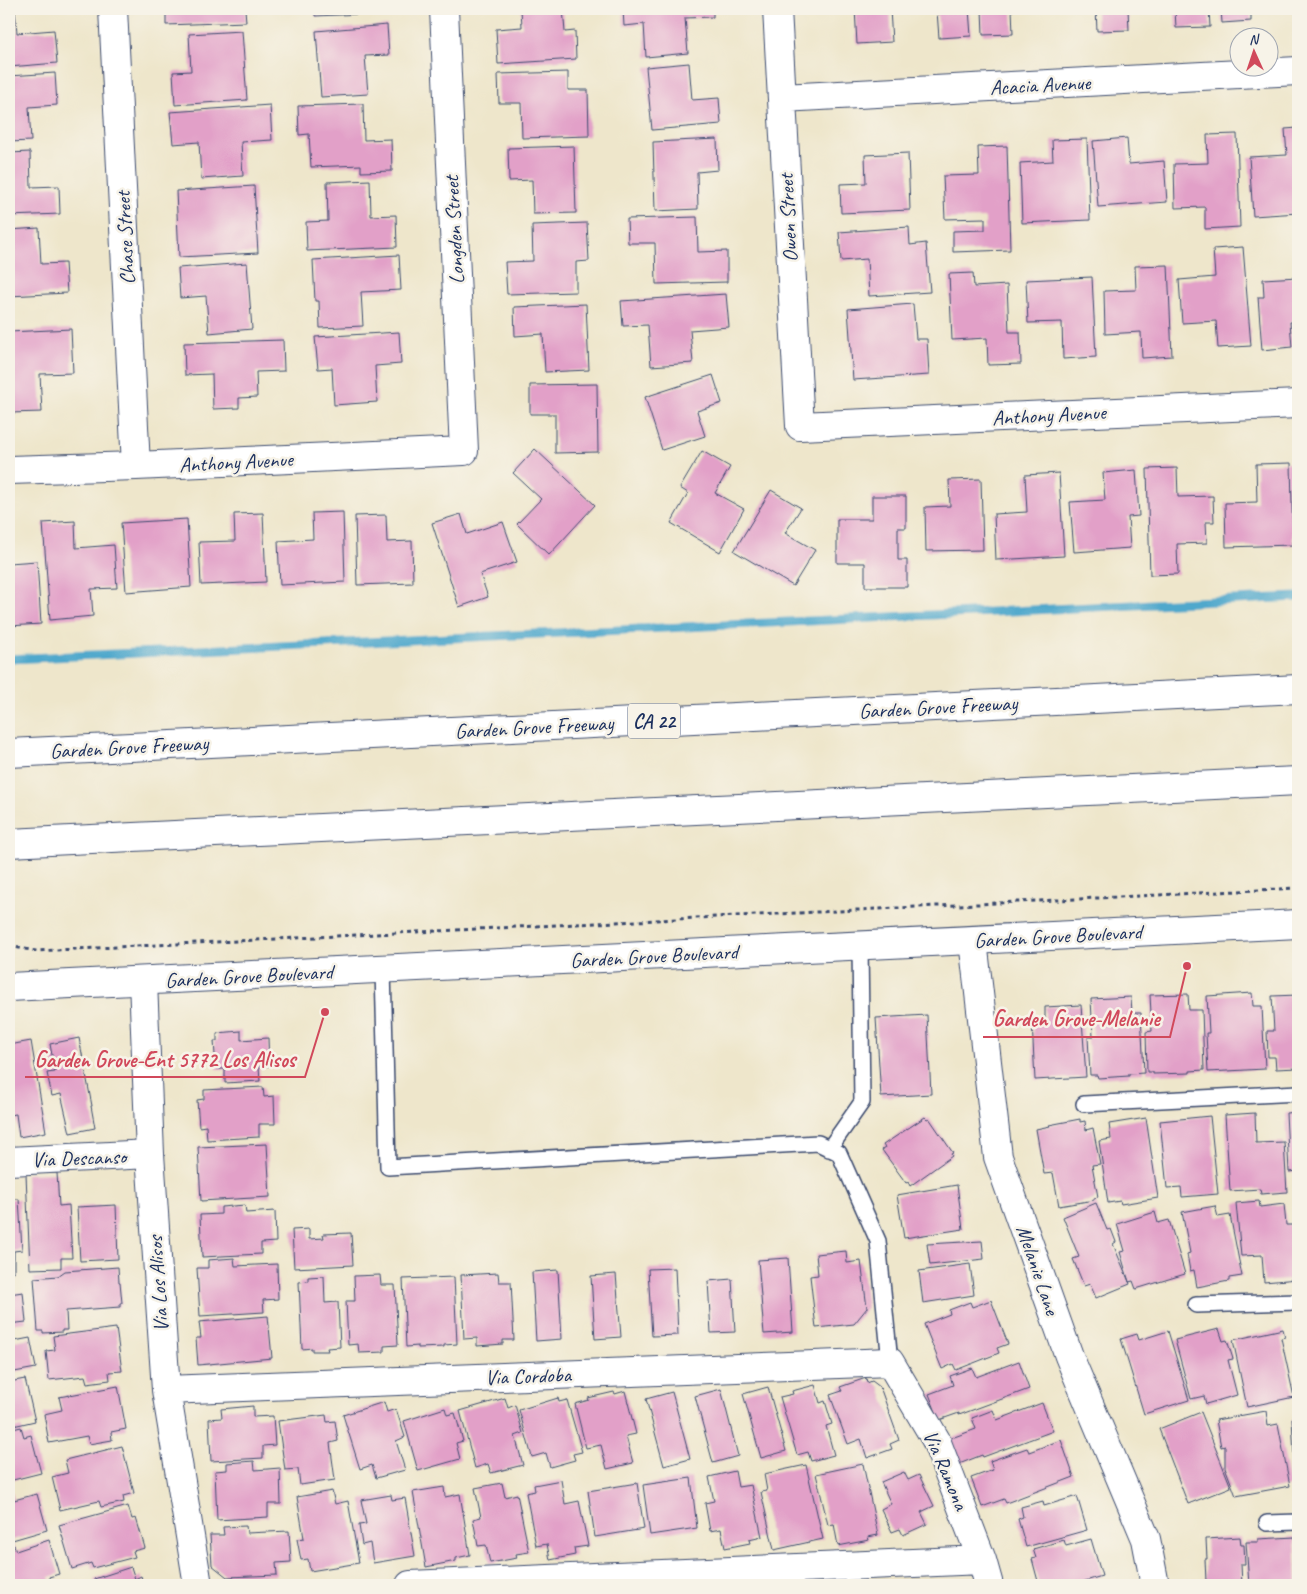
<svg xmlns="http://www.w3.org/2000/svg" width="1307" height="1594" viewBox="0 0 1307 1594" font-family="Caveat,sans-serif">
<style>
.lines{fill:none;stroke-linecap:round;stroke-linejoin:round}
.stream{stroke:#4fa8cc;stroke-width:9}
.building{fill:#e2a0c8}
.service-casing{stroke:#3b4a6e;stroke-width:18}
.minor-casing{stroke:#3b4a6e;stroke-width:30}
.secondary-casing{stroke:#3b4a6e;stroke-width:30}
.motorway-casing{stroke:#3b4a6e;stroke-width:30}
.path{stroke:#3b4a6e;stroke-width:3;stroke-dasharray:4 4;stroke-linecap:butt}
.service{stroke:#fff;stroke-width:15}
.minor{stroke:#fff;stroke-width:28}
.secondary{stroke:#fff;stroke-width:28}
.motorway{stroke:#fff;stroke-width:28}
.labels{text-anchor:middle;stroke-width:5;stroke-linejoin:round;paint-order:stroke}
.shield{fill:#f7f3e8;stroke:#5d6a87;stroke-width:1}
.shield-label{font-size:20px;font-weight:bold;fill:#1b2f5e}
.street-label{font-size:21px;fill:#1b2f5e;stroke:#f7f3e8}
.leader{fill:none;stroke:#d1495b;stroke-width:2}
.callout-dot{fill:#d1495b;stroke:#f7f3e8;stroke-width:2}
.callout-label{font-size:22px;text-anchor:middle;font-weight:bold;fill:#d1495b;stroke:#f7f3e8;stroke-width:5;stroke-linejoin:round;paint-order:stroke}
</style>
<rect width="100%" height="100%" fill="#f7f3e8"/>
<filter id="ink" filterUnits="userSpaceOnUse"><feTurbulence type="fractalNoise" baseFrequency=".02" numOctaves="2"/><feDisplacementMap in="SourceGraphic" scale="10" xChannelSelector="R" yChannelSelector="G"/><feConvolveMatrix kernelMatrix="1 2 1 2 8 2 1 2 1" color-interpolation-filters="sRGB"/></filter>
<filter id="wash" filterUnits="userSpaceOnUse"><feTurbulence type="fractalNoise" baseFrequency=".0096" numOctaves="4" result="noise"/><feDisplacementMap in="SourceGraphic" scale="20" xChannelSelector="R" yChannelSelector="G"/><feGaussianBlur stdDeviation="1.12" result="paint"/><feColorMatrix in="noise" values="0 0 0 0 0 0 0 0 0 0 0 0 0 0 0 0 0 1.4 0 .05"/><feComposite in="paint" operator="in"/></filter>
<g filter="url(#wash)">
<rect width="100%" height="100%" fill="#eee6cb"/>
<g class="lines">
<!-- stream -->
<path class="stream" d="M9,659L748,624L1298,597"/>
</g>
<g id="blocks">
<!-- building -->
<path class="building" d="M9,9H15L17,33L54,30L57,63L9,67Z
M166,9H245L246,22L166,25Z
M315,9H385L386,13L315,16Z
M521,9H563L565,32L575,31L576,59L498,64L496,29L522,27Z
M623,9H713V17L685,18L688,53L646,57L644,24L624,26Z
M855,9H890L892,42L857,44Z
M901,9H969L971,36L939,38L937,11L902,13Z
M982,9H1012L1013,34L983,35Z
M1096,9H1128L1129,30L1097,31Z
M1175,9H1209L1210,27L1176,28Z
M1221,9H1251V21L1222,23Z
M387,25L389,55L365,56L368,94L321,97L316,31Z
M242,31L247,100L175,105L173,72L191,71L189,34Z
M689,63L692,100L719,98L721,124L652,130L646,67Z
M568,72V90H588L589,136L522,138L521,103H499L498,74Z
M55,73L57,105L29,107L31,141L9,142V76Z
M363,104L364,140L391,139L392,171L361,172V165L311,167L309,134L299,135L298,106Z
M270,105L272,140L241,142L243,176L201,179L199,142L173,144L170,112Z
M1298,128V213L1253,216L1249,157L1287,155L1285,129Z
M1237,134L1240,227L1205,229V207L1175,208L1174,164L1208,163L1207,135Z
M1127,138L1129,164L1164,161L1167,202L1098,207L1093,141Z
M717,139L718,170L697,172L698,209L655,211L653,142Z
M1087,139L1090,220L1022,223L1020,163L1053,161L1052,140Z
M574,146L576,213L533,214L532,180L509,181L508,148Z
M1007,146L1010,250L953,252V231L985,230V218L945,219L943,176L979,175L978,147Z
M30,152L31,187L59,186L60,214L9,216V153Z
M908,153L910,210L841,213L840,184L866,183L865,155Z
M370,180L371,216L396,215L397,247L307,251L306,222L328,221L327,182Z
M254,186L258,253L179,257L176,191Z
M697,217L698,252L727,251V282L656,284L655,243H628L627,219Z
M587,223L589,261L576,262V292L507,294L505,262L533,261L532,225Z
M909,227L910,245L926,243L930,292L869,296L867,259L841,261L839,232Z
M39,228L41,264L65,263L67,293L9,296V230Z
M1243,247L1251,346L1218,348L1216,321L1182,323L1179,280L1215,277L1213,249Z
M399,255L401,290L361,292L363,326L320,328L319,301H315L313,260Z
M247,263L252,329L209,333L206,296L180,298L178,268Z
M1168,265L1172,356L1142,358L1141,332L1105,334L1104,291L1136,290L1135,266Z
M973,273L974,287L1007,285L1009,332H1020L1021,364L988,365L987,338L952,340L949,274Z
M1092,277L1096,357L1063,359L1062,322L1028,323L1026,280Z
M1298,277V322H1290L1292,347L1262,350L1258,297H1264L1263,279Z
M726,294L729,327L690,330L693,363L651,366L648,325L623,326L621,301Z
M586,304L589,370L545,372L543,334L515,336L514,307Z
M913,304L916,339H927L929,375L853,380L848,309Z
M71,329L73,373L40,374L42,412L9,413V332Z
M399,332L401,364L375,366L377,402L334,405L332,368L318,369L315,337Z
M283,340L284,371L256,372L257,397L239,398V408L213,409L212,374L185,375L184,343Z
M713,375L722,403L697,411L705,436L662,450L645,397Z
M597,384L598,452L555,453V414H530V385Z
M535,449L595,505L549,555L517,524L541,499L513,473Z
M702,451L730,467L715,493L744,509L720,552L671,523L688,493L680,488Z
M1291,463L1293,545L1226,547L1225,503L1257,502L1256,464Z
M1177,468L1178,497L1213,496L1214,522H1206L1207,543L1177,544L1178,574L1150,575L1147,469Z
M1136,470L1139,516L1128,517L1130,548L1074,552L1070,502L1105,500L1103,473Z
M1059,473L1064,556L996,560L994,514L1027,512L1025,475Z
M981,479L983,550L926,551L925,507L950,506L949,480Z
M771,490L801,508L785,533L815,550L793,586L734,551Z
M872,496H906V528H898V560H907V587H865V563H837V519H872Z
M343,512L345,582L280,585L278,541L313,539L312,513Z
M263,513L266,582L201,585L199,542L235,541L234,514Z
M461,514L467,534L503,522L517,562L480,574L488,597L459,607L432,523Z
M386,515L387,542L412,541L413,583L357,585L355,516Z
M187,519L191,587L126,592L121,523Z
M75,521L76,548L114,545L117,588L91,589L93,616L50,620L43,523Z
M37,561L41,624L9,626V563Z
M1252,993L1253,1006H1262L1265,1069L1208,1072L1206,1033H1209L1207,996Z
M1188,994L1189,1010H1202L1204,1070L1190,1071V1073L1153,1074V1072H1147L1146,1032L1152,1031L1150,995Z
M1298,995V1068L1276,1069L1275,1057H1268L1267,1031H1274L1272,996Z
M1131,997L1132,1013H1141L1144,1073L1129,1074V1076L1098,1078L1097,1075H1090L1088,1037H1093L1091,999Z
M1081,1005L1086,1077L1035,1080L1032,1022L1045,1021V1007Z
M927,1015L931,1094L881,1097L876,1018Z
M241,1031V1040L268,1038L269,1066L259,1067L260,1081L225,1083V1069H216L214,1041H217V1033Z
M79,1038L92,1106H91L95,1128L70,1133L61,1094L52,1096L47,1073L55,1072L50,1044Z
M31,1041L46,1132L19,1137L16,1114L9,1115V1045Z
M263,1087L264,1097L274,1096L275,1124H259V1137L207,1140L206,1126L199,1127L197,1100L204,1099V1090Z
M1298,1112V1171L1289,1172L1286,1113Z
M1255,1113L1256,1143L1284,1142L1287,1192L1261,1194L1260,1189L1230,1191L1225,1115Z
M1210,1116L1218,1194L1182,1197L1181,1187L1167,1188L1160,1121Z
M925,1117L927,1119L929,1118L953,1153L951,1154L952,1156L910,1186L908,1182L906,1183L882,1150L885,1148L883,1145Z
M1146,1118L1158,1198L1121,1204L1120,1201L1108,1203L1099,1141L1111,1139L1109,1124Z
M1080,1119V1122L1085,1121L1086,1130L1093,1128L1100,1164L1092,1165L1098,1197L1094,1198V1200L1059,1206L1053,1173L1044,1174L1036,1129L1050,1126L1049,1125Z
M267,1144L270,1197L201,1201L198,1147Z
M57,1173L59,1206L69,1205L72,1258H61V1268L30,1269L26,1174Z
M957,1185L963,1229L904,1238L897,1195Z
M9,1199H19L22,1250L14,1251V1272H9Z
M1259,1201L1260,1207L1284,1204L1286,1225H1295L1298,1279L1264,1282L1262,1255L1241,1256L1236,1203Z
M1096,1203L1107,1230L1111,1229L1116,1242L1113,1244L1130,1284L1096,1298L1090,1284L1084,1286L1073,1259L1079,1257L1063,1217Z
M116,1205L118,1259L80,1261L77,1207Z
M245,1205L246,1213L275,1211L276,1242L261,1243V1254L202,1257L200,1215L221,1214V1207Z
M1215,1206L1218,1217L1230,1215L1242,1276L1229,1278V1281L1197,1287L1194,1270L1190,1271L1187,1254L1190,1253L1182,1212Z
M1155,1212L1158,1223L1169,1220L1185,1274L1136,1289L1133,1281L1129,1282L1120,1252L1125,1251L1117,1224Z
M309,1229V1239L324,1238L323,1234L351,1233L353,1265L294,1268L292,1230Z
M982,1241L984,1259L930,1265L927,1244Z
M846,1251L847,1263L861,1261L867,1308L854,1324L816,1328L810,1276L818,1275L816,1254Z
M234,1258L235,1266L277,1264L278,1299L263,1300L264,1312L200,1316L197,1268H208V1260Z
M788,1258L793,1332L764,1334L758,1260Z
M970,1264L974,1295L923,1303L919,1271Z
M118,1267L119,1282H120L122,1303H120V1307L66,1311L67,1330H62V1332L43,1333V1331H38L34,1278L58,1276L65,1271Z
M675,1268L678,1335L652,1336L648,1269Z
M558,1270L562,1339L536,1341L532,1272Z
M498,1273L499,1282H511L514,1340H503V1344L477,1346V1338L464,1339L461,1275Z
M616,1274L621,1337L595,1339L591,1276Z
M380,1275L381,1285H395L398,1345L384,1346V1352L359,1353L358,1344L348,1345L346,1301H355L354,1276Z
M324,1276L325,1303L338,1302L340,1347L327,1348L328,1351H312V1348L302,1349L299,1282L308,1281V1277Z
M454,1277L457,1344L444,1345V1347L418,1348V1346L406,1347L403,1279Z
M732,1279L735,1332L711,1333L708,1281Z
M23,1292L26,1322L9,1324V1294Z
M991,1300L1008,1344L997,1348L999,1353L956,1370L953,1364L942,1369L924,1324L950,1314L949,1310L970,1302L972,1307Z
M268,1316L272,1358L198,1365L196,1338H201L199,1322Z
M116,1328L122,1371L109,1372L110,1380L87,1383L85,1376L49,1380L46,1351L55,1350L53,1336Z
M1219,1329L1223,1341L1227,1340L1233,1359L1228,1360L1237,1395L1206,1404L1204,1396L1191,1399L1175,1340Z
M1283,1329L1285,1337L1281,1338L1294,1397L1247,1407L1233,1340Z
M1168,1331L1189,1400L1144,1414L1121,1339L1137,1334L1139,1340Z
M30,1338L36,1368L9,1373V1342Z
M1019,1361L1029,1389L959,1415V1413L939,1420L929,1394L953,1385L950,1376L972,1368L976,1377Z
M866,1378L867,1383L872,1381L880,1387L899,1440L890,1444L892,1449L867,1458L861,1439L848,1444L830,1395L842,1391L840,1387Z
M25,1379L35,1421L9,1427V1382Z
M815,1385L820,1403L825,1401L832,1424L826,1426L834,1455L811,1461L808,1452L797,1455L780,1397L793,1394L792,1391Z
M118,1386L126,1429L111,1432L112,1440L89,1444L87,1436L49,1443L44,1414L62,1410L59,1397Z
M768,1387L786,1451L761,1458L743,1394Z
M721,1389L738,1456L713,1463L695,1396Z
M625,1391L636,1434L626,1436L633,1463L607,1469L601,1445L586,1448L575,1404L589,1400L588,1398L614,1392L615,1394Z
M672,1392L690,1459L664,1466L646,1399Z
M505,1398L508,1408L515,1405L523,1433L515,1436L523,1465L491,1473L488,1464L475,1468L460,1411Z
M558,1398L559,1402L567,1400L582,1452L573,1454L575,1460L550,1467L546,1453L532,1457L519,1410Z
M384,1402L387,1412L396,1409L405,1437L396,1441L405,1470L376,1478L372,1465L360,1469L343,1415Z
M1042,1403L1053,1431L983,1457L982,1455L959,1464L949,1439L976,1429L972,1418L993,1410L997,1420Z
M253,1406V1417L273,1416L275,1445L263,1446V1458L211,1461L209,1419L222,1418L221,1409Z
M445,1408L447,1415L455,1413L463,1441L456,1443L460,1459L418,1471L404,1421Z
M1266,1411L1268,1426L1278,1424L1290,1486L1236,1496L1225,1467V1446L1221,1447L1216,1420Z
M1201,1412L1231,1487L1188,1504L1159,1429Z
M326,1415L327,1422L335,1421L338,1441L330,1443L335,1480L300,1485L298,1469L285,1470L278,1421Z
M1292,1418H1298V1496H1296Z
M21,1427L24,1437L31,1435L41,1473L9,1481V1430Z
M1061,1440L1074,1477L1006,1503L1004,1499L982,1507L971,1478L993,1470L990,1461L1027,1448L1029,1452Z
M122,1446L134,1493L123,1496L124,1502L101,1507L99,1501L60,1510L52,1477L68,1473L65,1460Z
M254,1461L255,1470L280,1468L281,1504H268V1517L217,1520L215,1471L227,1470V1463Z
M863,1464L878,1535L868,1537L869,1540L838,1546L834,1524L828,1525L816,1474Z
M806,1465L823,1539L774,1550L761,1492L767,1491L764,1474Z
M735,1471L738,1487L751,1485L762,1537L749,1540L750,1543L725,1548L721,1529L710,1531L705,1503L714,1501L709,1477Z
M904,1472L908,1480L919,1475L934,1506L921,1512L927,1524L903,1535L900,1529L892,1532L881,1509L891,1504L881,1482Z
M691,1478L697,1528L650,1535L643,1485Z
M561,1480L565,1504L579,1501L588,1546L574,1548L575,1555L550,1560L547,1544L536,1546L526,1493L535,1491L534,1485Z
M502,1483L505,1497L517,1494L529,1552L516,1554L517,1558L490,1563L486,1545L478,1546L473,1519L481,1517L475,1488Z
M637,1483L644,1529L595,1537L588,1491Z
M444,1487L445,1497L460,1494L470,1555L456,1558V1561L426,1567L413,1492Z
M9,1489H11L14,1500L37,1494L47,1530L9,1541Z
M332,1491L335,1504L348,1501L359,1563L310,1571L308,1559L301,1560L297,1539L304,1538L297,1497Z
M391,1495L392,1500L405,1498L415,1556L373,1563L370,1543L362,1545L359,1525L366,1524L361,1500Z
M1077,1496L1087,1530L1026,1547L1018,1519L1023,1517L1021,1507L1043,1501L1044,1506Z
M128,1506L132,1519L136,1518L145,1548L133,1551L135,1557L93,1568L91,1563L72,1569L59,1525Z
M246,1526L247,1533L289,1531L291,1562L276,1563L277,1575L227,1577L212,1565L210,1535H224L223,1527Z
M1240,1537L1241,1545H1244L1245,1564H1241L1242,1585H1199V1582H1206L1205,1559H1207L1206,1539Z
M1295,1537L1297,1585H1249L1246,1542H1258V1539Z
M1091,1539L1102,1576L1072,1585H1039L1032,1559L1036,1558L1033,1549L1064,1540L1066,1546Z
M49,1540L59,1574L49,1577L52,1585H9V1546L14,1545L16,1551Z
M131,1567L135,1579L141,1576L144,1585H96L94,1579Z"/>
</g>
</g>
<g filter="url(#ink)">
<use href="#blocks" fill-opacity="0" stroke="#3b4a6e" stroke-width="1"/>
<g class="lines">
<defs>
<path id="service" d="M383,969L388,1167L818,1143L839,1153L878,1241L890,1362
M1084,1104L1298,1093
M829,1149L862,1102L860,946
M1196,1305L1298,1302
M1267,1523L1298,1522"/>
<path id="minor" d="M113,9L136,466
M777,9L800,426L1298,404
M782,98L1298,71
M9,470L136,466L464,451L444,9
M973,941L998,1157L1069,1356L1146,1539L1155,1585
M143,981L150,1154L166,1390L198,1585
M9,1161L150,1154
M166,1390L890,1362L936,1440L982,1560L989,1585
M410,1585L982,1560"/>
<path id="secondary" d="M9,987L1298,924"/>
<path id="motorway" d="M9,753L1298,689
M9,843L1298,781"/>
</defs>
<!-- service casing -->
<use href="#service" class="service-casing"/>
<!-- minor casing -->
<use href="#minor" class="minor-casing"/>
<!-- secondary casing -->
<use href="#secondary" class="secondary-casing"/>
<!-- motorway casing -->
<use href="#motorway" class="motorway-casing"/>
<!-- path -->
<path class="path" d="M9,946L36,951L1298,888"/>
<!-- service -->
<use href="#service" class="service"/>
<!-- minor -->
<use href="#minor" class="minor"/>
<!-- secondary -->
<use href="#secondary" class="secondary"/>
<!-- motorway -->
<use href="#motorway" class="motorway"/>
</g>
</g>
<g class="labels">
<!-- shield labels -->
<rect class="shield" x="628" y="703.5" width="52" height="35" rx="4"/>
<g class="shield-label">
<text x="654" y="728">CA 22</text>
</g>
<!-- street labels -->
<g class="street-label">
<text transform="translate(1040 85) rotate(-3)" y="7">Acacia Avenue</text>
<text transform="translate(788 218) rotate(-93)" y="7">Owen Street</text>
<text transform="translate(454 230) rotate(-93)" y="7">Longden Street</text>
<text transform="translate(125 238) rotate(-93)" y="7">Chase Street</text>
<text transform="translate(1049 415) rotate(-3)" y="7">Anthony Avenue</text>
<text transform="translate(236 462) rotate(-3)" y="7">Anthony Avenue</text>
<text transform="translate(938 707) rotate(-3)" y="7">Garden Grove Freeway</text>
<text transform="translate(534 727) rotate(-3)" y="7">Garden Grove Freeway</text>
<text transform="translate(129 747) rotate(-3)" y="7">Garden Grove Freeway</text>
<text transform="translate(1058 936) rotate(-3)" y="7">Garden Grove Boulevard</text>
<text transform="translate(654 956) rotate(-3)" y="7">Garden Grove Boulevard</text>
<text transform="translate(249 976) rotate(-3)" y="7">Garden Grove Boulevard</text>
<text transform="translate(79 1158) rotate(-2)" y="7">Via Descanso</text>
<text transform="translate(1038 1270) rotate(71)" y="7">Melanie Lane</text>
<text transform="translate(158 1284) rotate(-94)" y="7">Via Los Alisos</text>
<text transform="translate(528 1376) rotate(-2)" y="7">Via Cordoba</text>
<text transform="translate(946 1470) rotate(67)" y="7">Via Ramona</text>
</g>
</g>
<!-- callouts -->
<path class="leader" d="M1187 966L1170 1037H983M325 1012L305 1077H25"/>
<g class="callout-dot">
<circle cx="1187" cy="966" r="5"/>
<circle cx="325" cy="1012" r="5"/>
</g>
<g class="callout-label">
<text x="1076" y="1026">Garden Grove-Melanie</text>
<text x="165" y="1067">Garden Grove-Ent 5772 Los Alisos</text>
</g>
<!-- margin -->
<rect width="1307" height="1594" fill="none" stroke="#f7f3e8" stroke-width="30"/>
<!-- north arrow -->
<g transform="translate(1254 52) rotate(357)"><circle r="24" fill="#f7f3e8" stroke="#9fa5b1"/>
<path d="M0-4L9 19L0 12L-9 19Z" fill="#d1495b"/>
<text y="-8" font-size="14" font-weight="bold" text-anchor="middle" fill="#1b2f5e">N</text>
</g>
</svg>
